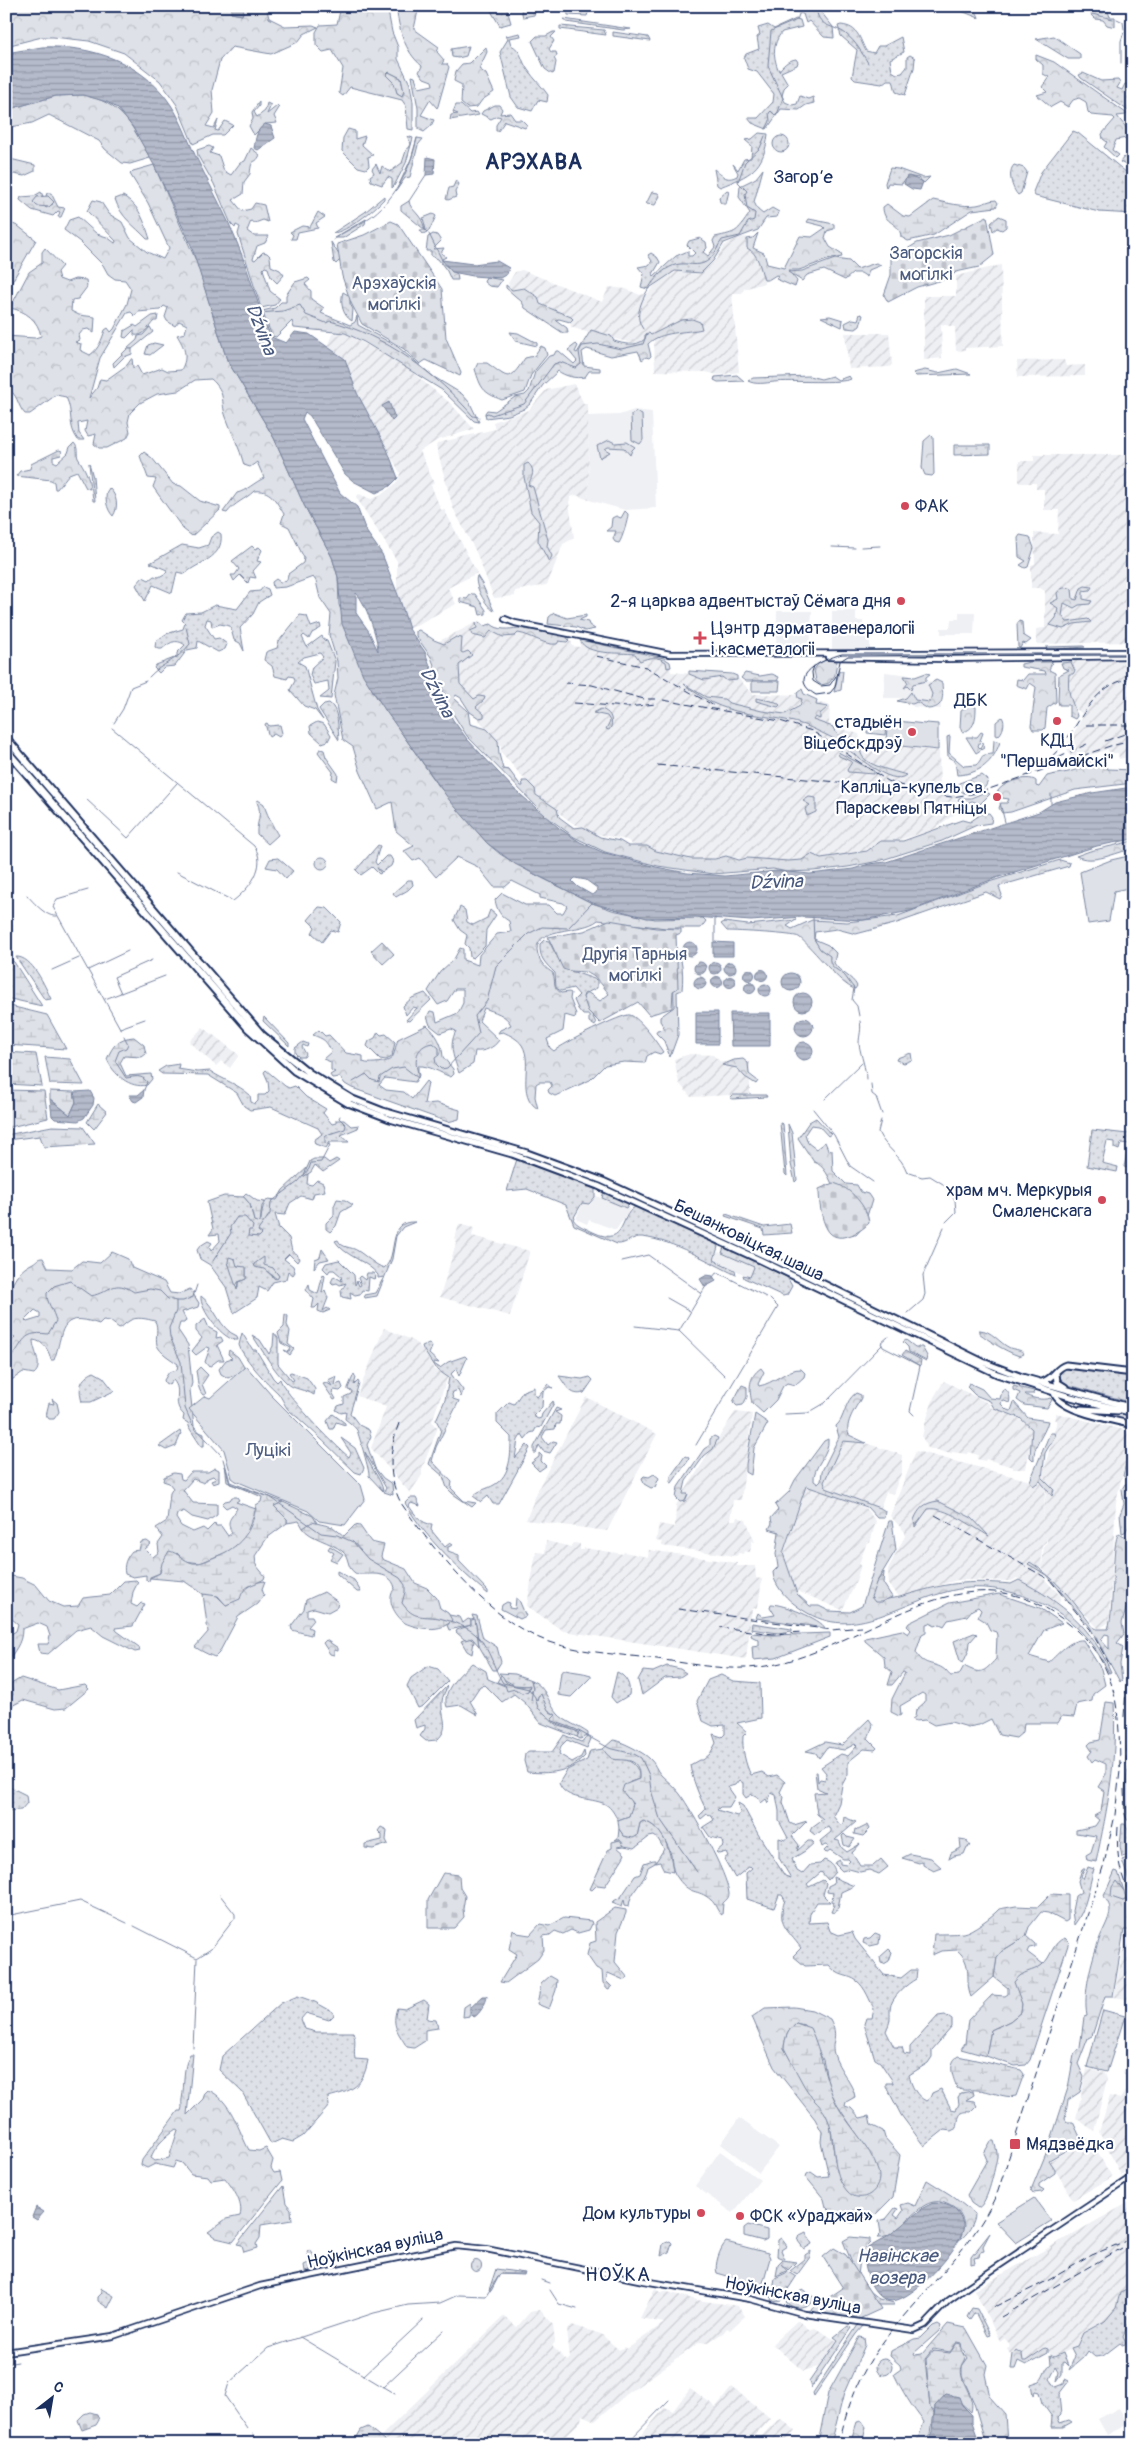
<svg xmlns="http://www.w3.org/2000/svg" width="1139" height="2450" viewBox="0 0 1139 2450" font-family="Pangolin,sans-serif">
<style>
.built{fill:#eff0f4}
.industrial{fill:url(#industrial-furrows)}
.grass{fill:url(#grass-dots);stroke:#7c88a2;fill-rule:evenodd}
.forest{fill:url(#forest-crowns);stroke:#7c88a2;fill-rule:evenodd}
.wetland{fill:url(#wetland-marsh);stroke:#7c88a2}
.cemetery{fill:url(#cemetery-stones);stroke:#7c88a2}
.garden{fill:#dee1e7;stroke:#7c88a2}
.water{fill:url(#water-rules);stroke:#77839f;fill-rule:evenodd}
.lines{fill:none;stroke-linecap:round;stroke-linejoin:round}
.stream{stroke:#77839f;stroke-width:1}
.secondary-casing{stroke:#1b2f5e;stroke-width:8}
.primary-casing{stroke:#1b2f5e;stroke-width:9}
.highway-casing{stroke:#1b2f5e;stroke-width:10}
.secondary{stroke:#fff;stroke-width:4.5}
.primary{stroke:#fff;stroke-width:5}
.highway{stroke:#fff;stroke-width:6}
.tram{stroke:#1b2f5e;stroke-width:1}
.rail{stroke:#1b2f5e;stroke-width:1;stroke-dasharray:8 4;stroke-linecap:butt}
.poi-dot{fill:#d1495b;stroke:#fff;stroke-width:2}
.labels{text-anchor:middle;stroke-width:4.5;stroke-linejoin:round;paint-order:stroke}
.park-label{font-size:18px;fill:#4c5c80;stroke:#fff}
.poi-label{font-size:18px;fill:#1b2f5e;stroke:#fff;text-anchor:end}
.street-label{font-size:18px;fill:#1b2f5e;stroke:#fff}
.neighbourhood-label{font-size:19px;fill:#1b2f5e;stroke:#fff}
.water-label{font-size:19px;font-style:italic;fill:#49597e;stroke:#fff}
.quarter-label{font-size:20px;letter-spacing:1px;fill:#1b2f5e;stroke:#fff}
.district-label{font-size:22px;font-weight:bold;letter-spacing:1px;fill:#1b2f5e;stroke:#fff}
</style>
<defs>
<pattern id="industrial-furrows" width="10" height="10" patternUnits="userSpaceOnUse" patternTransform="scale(1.25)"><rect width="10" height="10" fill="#eff0f4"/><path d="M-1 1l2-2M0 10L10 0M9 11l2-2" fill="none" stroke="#ccced4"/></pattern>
<pattern id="grass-dots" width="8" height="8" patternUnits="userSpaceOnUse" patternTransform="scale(1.25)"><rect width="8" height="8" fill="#dee1e7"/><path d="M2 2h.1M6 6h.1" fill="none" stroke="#bec1c9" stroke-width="1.8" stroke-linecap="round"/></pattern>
<pattern id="forest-crowns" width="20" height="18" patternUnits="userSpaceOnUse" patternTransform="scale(1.25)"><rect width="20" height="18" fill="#dee1e7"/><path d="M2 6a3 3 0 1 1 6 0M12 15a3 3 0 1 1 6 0" fill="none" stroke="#bec1c9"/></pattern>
<pattern id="wetland-marsh" width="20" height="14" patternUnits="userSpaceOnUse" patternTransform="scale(1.25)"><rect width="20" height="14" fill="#dee1e7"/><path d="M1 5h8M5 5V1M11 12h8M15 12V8" fill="none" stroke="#bec1c9"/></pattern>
<pattern id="cemetery-stones" width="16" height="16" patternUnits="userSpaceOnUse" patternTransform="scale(1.25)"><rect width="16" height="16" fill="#dee1e7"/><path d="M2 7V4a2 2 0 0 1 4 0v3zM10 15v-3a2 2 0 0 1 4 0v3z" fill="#bec1c9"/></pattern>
<pattern id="water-rules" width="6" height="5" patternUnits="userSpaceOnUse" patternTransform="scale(1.25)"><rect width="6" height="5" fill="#b5bbca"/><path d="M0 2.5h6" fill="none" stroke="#9298a7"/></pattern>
</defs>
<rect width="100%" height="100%" fill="#fff"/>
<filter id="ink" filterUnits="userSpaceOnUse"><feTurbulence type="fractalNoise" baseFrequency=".02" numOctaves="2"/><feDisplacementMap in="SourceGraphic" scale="10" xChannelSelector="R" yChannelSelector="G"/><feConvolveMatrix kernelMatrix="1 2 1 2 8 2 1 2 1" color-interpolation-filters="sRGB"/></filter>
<g filter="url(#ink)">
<!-- built -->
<path class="built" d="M634,410L652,412L656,508L625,510L589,500L588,416L619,415Z
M777,611H812L810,651H776Z
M832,611H856V621H863V631H870V649H832Z
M959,612H975L974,634H941V628H950L951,619H959Z
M885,672L910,675V682L942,681L941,709L913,707L909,698H884Z
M596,1196L630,1209L616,1230L589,1220L587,1224L576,1219L583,1202L590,1205Z
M718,1252L755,1267L750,1277L714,1260Z
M739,2118L779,2147L759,2173L721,2144Z
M720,2151L760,2180L733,2213L695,2186Z
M1119,2408L1128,2424L1107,2435L1098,2419Z"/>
<!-- industrial -->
<path class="industrial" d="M739,237H747L749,248L756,252L765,279L764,283L744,289L742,293H732L739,372L718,375L706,372L655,371L654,339L633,343L592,334L571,327L569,318L511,290L508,283L515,272L522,270L602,302L609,287L626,289L640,295L648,293L657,283L678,271L700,274L715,261L724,246Z
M1001,265L1003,346L965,348V350L956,351L955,327L941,324L942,358L924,360V296H956V276Z
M345,333L403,365L450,403L474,429L438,440L420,451L434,483L431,485L441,510L444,509L477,573L448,588L456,604L409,629L397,592V561L356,497L359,494L371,499L380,496L394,485L399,479L400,473L357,393L346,362L327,347L332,334Z
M845,333H889L892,365L889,367L849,369Z
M1064,360L1066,366L1085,365V376L1018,377L1017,361Z
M574,384L584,404H588L589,500L576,495L571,497L569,502L574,538L563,544L548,583L546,585L515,591V596L494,598L476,552L453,508L436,446L438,443L495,429L493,422L529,410L546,390Z
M1034,455H1133V642L1036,644V629L1045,628V591L1040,588H1031V565L1035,564L1034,533L1058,534L1059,510H1044V489H1036V483H1019V461H1034Z
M475,623L572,642V646L580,647L581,644L666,661L669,664L671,672L738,678L753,694L803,695L807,701L830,705L829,725L859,734L861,743L939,751L940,791H951L956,796L958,812L932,830L839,858L790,862L720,857L711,859H693L653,851L633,845L627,840L592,833L571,822L541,799L501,752V746L480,721L451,668L437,642Z
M1069,661H1133V756L1119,759L1118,753H1108V749L1073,761L1066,747L1084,715L1067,702Z
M6,891L14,933L8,940L6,939Z
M203,1027L239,1055L230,1068L221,1061L216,1066L189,1042Z
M690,1054L713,1055L721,1062H750V1094L691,1097L679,1083L674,1059Z
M459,1224L474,1228L472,1236L530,1251L510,1316L440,1297L457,1240L455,1239Z
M384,1328L414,1341L425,1352L434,1370L448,1376L432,1421L434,1425L438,1427L422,1469V1475L410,1493L371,1448L386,1407L357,1396Z
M944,1381L990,1404V1407L1015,1416L1033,1429L1026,1469H1013V1467L986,1459L985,1461L977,1459L978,1455L968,1452L967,1454L952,1452L951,1454L928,1448L922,1437L925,1424L934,1397Z
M586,1397L657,1434L607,1531L526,1520L539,1487Z
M735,1412L752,1414L741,1500H733L730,1520H736L737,1517L746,1520L755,1542L752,1541L750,1552L744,1551L743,1554L739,1553L736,1556L662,1546V1542L656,1541L659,1524L675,1527L676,1505Z
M1056,1413L1132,1432L1116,1502L1109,1622L1099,1629L1042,1568L1044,1545L1047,1543V1536L1046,1542L1042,1545L1041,1576L1061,1596L1059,1603L1017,1578L1012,1581L957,1580L900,1597L889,1586L888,1569L905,1536V1532L890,1516L916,1451L1046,1485L1042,1525L1047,1484L1041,1482L1057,1420H1054Z
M844,1436L902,1455V1471L893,1494L886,1492L880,1508L826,1488L823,1483Z
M806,1486L839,1496L865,1508L876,1521L870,1543L867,1542L859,1564L861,1565L854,1587L842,1610L795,1590L784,1553Z
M546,1541L571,1547L573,1543L580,1544V1550H584V1548L623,1554L624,1552L648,1557L649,1550L737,1563V1566H755L756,1578L762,1579L758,1607L752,1609L746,1659L563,1631L527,1606L536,1552L545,1553Z
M1127,1930L1133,1931V2014L1127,2013L1126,1999L1114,1997Z
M1128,2054L1133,2055V2078L1124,2075L1122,2072L1123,2069L1129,2070L1130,2065L1127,2062Z
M1087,2069L1105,2073L1107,2079L1094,2131L1076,2118Z
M1133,2079V2166L1121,2175L1099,2132L1110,2096L1120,2099Z
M1089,2138L1112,2177L1073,2200L1050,2161Z
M1133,2200V2292L1129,2289L1120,2293L1116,2308L1105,2321L1083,2333L1077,2346L1053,2358L1049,2351L1026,2364L1015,2351L1010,2354L1007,2349L1010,2347L1009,2343L1004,2338L1000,2341L974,2290Z
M655,2289L663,2294L664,2291L697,2300L738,2306L745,2316L730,2330L727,2328L723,2333L707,2343L700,2342L627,2394L595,2421L582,2415L581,2421L557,2444L542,2430L528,2444H389L381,2436L504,2316L517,2327L530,2312L540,2310L553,2324L555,2342L552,2346L567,2361L570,2358L567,2330L572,2325L601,2334L619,2350L624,2347L627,2349L664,2323L640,2318Z
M798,2320L810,2330L815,2328L837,2341L822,2366L803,2371L772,2344Z
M732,2387L770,2418L750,2441L753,2444H640L642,2435L665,2407L673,2411L690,2388L716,2407Z
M781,2419L795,2430L784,2444H754L774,2423Z"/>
<!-- grass -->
<path class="grass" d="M491,6H506L511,23L500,26L491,11Z
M520,6H556L555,8L550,7L547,12L541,7L536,10L534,15L523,17Z
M567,6H597L595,9L589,10L587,16L568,15Z
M787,6H823L821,12L833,27L834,38L824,37L809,21L806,23L803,14L787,10Z
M1100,6H1106L1110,17H1115V27L1107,25L1103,20L1095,19L1091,15V11L1096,13Z
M564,19L630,29H631L623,30L566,22Z
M796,19L800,20L802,27L782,32C772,44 773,58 779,71C782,66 788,60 796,59L798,62L797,65L781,72L788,84L784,88L782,96L785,102L792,105L797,104L800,96L808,99L813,97L814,103L806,105L799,110L781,109L767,129L752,123L748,118H758L773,102L774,94L757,72L748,69L744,58L746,54L759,49L757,37L760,35L758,28L768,25L774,29Z
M841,25C859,27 859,38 866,51L874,53L878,46H884L901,37L904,52L890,59L892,71L897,74L902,73L907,67V57L910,55L915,58L914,68L905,95L896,92L893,80H887L882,84L855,80L852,77L857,50L841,36L838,26Z
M560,26L604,30L606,35L560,29Z
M553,32H556L551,37L554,41L549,49L551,52H556L557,56L554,58L556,62L554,73L552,74L545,69L532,41L537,36H546Z
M613,32L648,37L650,41L613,36Z
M520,33L521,36L509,38L511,45C522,50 521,61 528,70C534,79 542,86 548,95L547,102L538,100L532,111L518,107L511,97L500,52L508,39L506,36Z
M469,46L466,56L458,58L452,57L451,49Z
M389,72L401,78L404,92L402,96L397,93L394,84L386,75Z
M1083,73L1101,81L1118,80L1120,83L1117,88L1122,90L1125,84L1133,86V92L1126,90L1133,94V114L1081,78L1079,75Z
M348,129L355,131V139L365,136L362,145L373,155L368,157L369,166L366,169L358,167L342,151L343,138Z
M1073,131L1078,133L1132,177L1133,214L1099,212L1035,196L1033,192L1041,172Z
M759,133L768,134C764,170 750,175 720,187L717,185L714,169C722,175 726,182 737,176L738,173L733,164L738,170L744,159L751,158L752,146L745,140L752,139Z
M773 144a8 8 0 1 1 16 0a8 8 0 1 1-16 0Z
M407,136L413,138L406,163L394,186L392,188V179L388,177L382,185L371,181L370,176L374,173L372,169L376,164L380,173L382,166L390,172L402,163L407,148H409L411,144Z
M417,138L423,139L418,145L410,177L405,178L396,191L411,159Z
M1124,157L1133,162L1131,168L1120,162Z
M1014,165L1024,168L1027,172L1021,193L1018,195C1012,189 1007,172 1014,165Z
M890,168L898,169L923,178L930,177L924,183L918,178L907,176L902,184L888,183L886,188L885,183Z
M763,169L754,202L758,210L763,214L772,208L779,212L777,217L766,218L758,230L724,243L713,261L701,273L675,271L648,289L641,287L644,274L638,267L649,265L652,261L648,255L651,253L657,257L660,262L653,274L654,276L676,256L688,251V256H692L695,253L687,245L689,241L700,238L706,242L707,248L703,252L708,256L715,247L713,241L715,237C738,232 736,233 750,213L739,197L740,186L756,178Z
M727,190L729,191L726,204H723L720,202L719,197Z
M652,192L658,193L660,196L655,205L646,204Z
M384,196V199C374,210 347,232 333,233L365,212Z
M318,212L325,217L316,223L318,228L298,232L296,239H291L293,235L290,232L302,226L310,227Z
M999,216L1006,219V227L1002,230L997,228L993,231L991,223Z
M366,219L365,224L343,238H334Z
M860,314L863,315L860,326L856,329L846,328L845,323L853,319L858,320Z
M830,316L843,320L842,327L821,317Z
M150,327L153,332L132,349H127L137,340L138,336L143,335Z
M510,332L518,333L537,343V346L516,341Z
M954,445H990V454L954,455Z
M89,463L93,477L95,501H93Z
M218,532L221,534C224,559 197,562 185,574L177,572L172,593L153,585L145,601L136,585L143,577L149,580L154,576L159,577L166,573L167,570L150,563L182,545L199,548L208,545L211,537Z
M252,546L255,549L259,547L262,550L257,561L261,562L253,571L256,578L250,577L248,583L240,575L234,581L231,575H235L239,569L232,561Z
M263,587L268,589L270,595L259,602L253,614L240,628L244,651L240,643L234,640L230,626L220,624L212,627L211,620L207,619L205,625L214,639L219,638L227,644L225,649L218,652L198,641L197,648L187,650L175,666L165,667L159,673L154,668L156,665L177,657V653L185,645C176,638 169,643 162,649H158L155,647L156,641L166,634L183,629L185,623L182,620L186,613L201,612L215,605L237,609L250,592L260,591Z
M300,615L307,616L311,627L320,624L321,628L312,633L309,639L304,635L302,637L307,647L322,636L324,640L327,641L335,661L331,699L320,698L329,691L328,681L314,684L310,675L312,667L323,657L320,653L304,657L298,662L305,666L317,710L323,720L315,710L304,706L290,690L295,681L294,677L289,676L287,679L275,676L272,666L264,660L266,652L277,648L279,641Z
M329,703C339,709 338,729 339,740L319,709L324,704Z
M317,722L324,724L331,735L328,741L322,743L311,733L310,726Z
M267,723L269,726L280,725L282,733L279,737L274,734L269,737L265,724Z
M6,741L219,989L218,990L6,747Z
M320,749L324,750L326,757L338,774L337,781L332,778L333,772L318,752Z
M378,845L380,846L375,862L377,865L386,856H390L393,861L391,866L382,872L377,868L381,873L379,874L372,867L361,875L356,870Z
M316 863a6 6 0 1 1 12 0a6 6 0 1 1-12 0Z
M408,880H412L413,885L408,890L396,897L393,893Z
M319,907L327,908L341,922L338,932L331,930L322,942L312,933L315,927L308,920Z
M460,907L465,910L467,922L473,925L487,918L490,910L496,915L486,930L485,946L473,958L470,957L469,948L465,944L467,935L460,930L454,920Z
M544,940L549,941L556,955L561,956L571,971L597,980V988L584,994L583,997L596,1023L595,1026L589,1022V1015H583L578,1009L574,1000L579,995L573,988L561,991L556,988L555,973C545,963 539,958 540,944Z
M16,957C32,956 45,986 51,999L45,1000Z
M425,993L431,1000L409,1021L406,1020L417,1008L413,1007L406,1015L403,1006L412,998Z
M264,1017L289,1043V1046L263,1021Z
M378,1032L381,1035L386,1034L395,1042L392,1057L386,1060L380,1059L367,1046L369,1041L375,1038Z
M303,1042L308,1044L307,1047L303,1045L302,1047L306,1054L304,1057H299L295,1053V1048Z
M911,1053L912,1060L904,1063L896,1060L897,1058Z
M179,1064L178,1069L197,1072L210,1071C223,1080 238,1084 250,1095L251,1102L255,1104L258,1101V1095H265L269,1091L268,1081L264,1072L266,1070L285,1086L289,1088L295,1086L306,1097L326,1109L323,1113L332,1124L336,1123V1120H344L351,1126L359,1125L358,1128L341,1135L349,1142H330L326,1148L315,1144L314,1140L322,1134L318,1128L271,1107L250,1110L244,1106L237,1093L208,1075L162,1074L158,1071L166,1066Z
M1130,1124L1133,1125V1169L1124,1167L1129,1144L1121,1143L1119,1150L1114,1148V1142L1107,1141L1102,1163L1118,1167L1117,1172L1087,1166L1092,1130L1128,1134Z
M517,1159L552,1170L595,1188V1197L589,1204L582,1203L573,1219C577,1226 586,1228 593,1232C629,1249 618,1211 638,1206L715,1242L718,1247L714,1260L735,1270L736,1275C707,1261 675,1241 642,1237C632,1236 626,1245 617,1244L574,1225L566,1205L527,1189L507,1191Z
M309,1166L304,1176L308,1174L307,1184L312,1185L317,1180L323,1183L325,1191L314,1193L312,1199L301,1196L290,1203L285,1215L275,1214L279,1228L289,1238L292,1251L297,1254L299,1259L297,1262L289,1254L284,1259L293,1266L295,1272L293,1275L288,1271L286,1279L273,1282L267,1291L259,1287L257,1298L234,1313L226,1287L210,1265L200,1259L197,1250L200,1246L208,1241L212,1243L209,1247L211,1251L220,1241L219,1234L209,1235L213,1229L207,1202L224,1196L244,1197L250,1204L254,1221L261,1220C262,1211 262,1206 268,1199L277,1200L283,1190ZM235,1259V1265L246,1268V1279L238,1282V1288L228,1262ZM259,1261L265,1267L273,1268L279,1276L275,1279L257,1262Z
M604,1191L630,1202L626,1208L602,1198Z
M337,1199L345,1200L353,1205L341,1212L336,1226L330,1232L326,1229V1223L334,1215V1206Z
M415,1222L403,1227L396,1236L392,1259L377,1296L365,1298L364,1295L375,1293L384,1277L378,1278V1275C368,1261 344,1256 335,1241L338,1240C342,1249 351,1246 358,1251C366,1256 375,1265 384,1268C399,1257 386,1220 415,1222Z
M724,1247L787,1277L792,1286L787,1295L783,1296L744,1278L743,1275L750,1277L754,1267L722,1253Z
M322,1249L329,1259L320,1261L314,1268L315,1259L320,1257Z
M339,1260L354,1275L355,1285L357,1281L359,1286L361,1285L358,1278L360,1276L365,1280L367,1273H373L376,1277L374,1279L369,1277L368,1291L362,1290L360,1294L355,1295L350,1292L351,1299L342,1297L341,1291L346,1283L340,1285L337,1283L333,1284L331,1282L334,1276L342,1281L341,1276L334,1270H330L328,1273L323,1268L326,1263Z
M323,1274L325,1276L322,1293L325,1290L328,1298L323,1311L327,1308L330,1310L323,1313L318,1311L319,1304L315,1308H312L314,1299L306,1290L309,1284L310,1290L318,1294Z
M285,1314L288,1316L287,1325L290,1331L288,1344L294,1349L290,1355L284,1350L289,1352L291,1348L281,1343L278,1333L284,1327Z
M242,1333L253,1350H256L273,1378L277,1382L280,1379C283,1392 335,1446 349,1457L351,1453L341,1438L355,1448L364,1468L361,1474L355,1472C334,1452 313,1430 291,1412C285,1408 283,1399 278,1393C264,1380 251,1366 241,1350L239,1345Z
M274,1333L278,1338V1364L292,1381L294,1380L289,1373L291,1372L307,1378L315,1389L314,1395C305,1389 294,1390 287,1383C273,1370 263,1351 252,1335L260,1340L269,1354L273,1346Z
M906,1340L915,1347H922L927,1356L926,1361L909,1352L908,1347L903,1342Z
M429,1343L432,1347L429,1354L439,1363L434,1362V1364L440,1368L448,1362L465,1356L467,1358L459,1376L456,1369L451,1374L463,1390L461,1397L458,1390L453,1392L452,1395L453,1399L459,1401L436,1447L432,1461L452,1482L451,1488L464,1501L476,1503L472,1507L453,1494L447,1488L443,1476L429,1464L440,1433L441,1429L436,1420L445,1400L449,1378L435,1368L423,1349L422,1346Z
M1065,1367L1133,1375V1403L1065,1384L1059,1376Z
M94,1372L103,1377L114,1391L91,1402H82C78,1388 80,1378 94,1372Z
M354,1374L356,1378L354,1385L358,1381L359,1383L350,1413L359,1425L369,1430L371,1436L367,1445L375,1468L383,1478L392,1484L393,1495L384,1492L386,1488L365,1452C368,1465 382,1480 383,1491L369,1476C370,1472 359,1436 357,1430C354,1426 349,1422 345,1419L346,1412L341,1413L336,1410L338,1406L344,1404V1397L351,1394L352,1391L348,1390V1388Z
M337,1376L335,1385L341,1383L343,1388L340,1391L334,1390L332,1392L336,1399L334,1400L323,1384L327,1383L332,1386L328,1380Z
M559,1376L582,1379L590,1377L593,1380L584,1393C570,1397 566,1385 559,1376Z
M548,1384L553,1388L549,1387L543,1392L542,1407L533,1416L538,1419L541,1418L542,1414L553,1401L554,1403L541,1427L536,1428L534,1432L530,1433L525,1439L522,1434L518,1440L515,1458L527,1445L530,1448L499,1504H493L488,1496L481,1502L473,1496C479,1490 487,1489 494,1485C511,1475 511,1454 511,1437L497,1423V1414L509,1402L514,1404L523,1391L534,1387V1393L537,1397Z
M556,1408L561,1410L555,1412L561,1416L560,1424H556L555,1429L546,1430L542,1437L548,1445L553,1441L557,1442L550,1453L543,1451L539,1445L536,1453H534V1447Z
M1090,1410L1133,1415V1423L1089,1411Z
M333,1414L345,1423V1425L336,1422L333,1429H330L327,1421Z
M180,1431L181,1434L176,1446L166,1450L159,1446Z
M539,1453L542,1456L541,1461L546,1466L539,1471L531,1463L539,1457Z
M410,1498H416L420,1506L411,1503L409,1506C414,1513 422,1525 432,1524L431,1530L445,1547L450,1543L453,1545L448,1547V1551L459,1555V1561L488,1591V1594C458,1569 425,1538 405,1503Z
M449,1615L460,1617L463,1623L468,1619L471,1620V1625L449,1630L447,1625L449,1624Z
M472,1615L477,1616L483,1638L497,1647L501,1662L496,1670H493L479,1646L476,1625Z
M974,1633L977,1634L970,1642L969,1650L963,1663L960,1661L954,1641Z
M469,1638L474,1641L472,1654L467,1651L461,1641Z
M472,1663L486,1671L488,1679L522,1693L528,1691L530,1686L514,1685L505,1680L499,1673L515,1674L531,1680L533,1688L531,1691L538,1696L541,1694L550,1712L556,1715V1725L576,1731L579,1736L577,1737L541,1723L525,1703L514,1694L502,1702L485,1685L480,1686L470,1701L478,1715L461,1705L447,1707C441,1690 461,1673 472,1663Z
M428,1666L438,1669L448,1681L423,1706L418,1708L407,1686L411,1678Z
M667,1666L680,1669L686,1673L680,1677L665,1678L642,1695L638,1680L643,1671L653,1672Z
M617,1672C626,1676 631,1685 629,1695L616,1703L611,1697Z
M721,1675L733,1681L760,1683L761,1718L737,1723L747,1732L743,1736C742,1748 745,1764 751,1775L762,1772L769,1777L777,1775L785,1782L780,1792L784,1797L783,1802L790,1823L794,1825L807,1821L792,1836L799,1845L797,1851L808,1841H812L814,1843L805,1851L792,1859L797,1871L802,1874L810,1865L820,1864L824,1860C830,1862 834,1865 835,1872L828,1880L821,1872L807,1884L809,1887L823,1880L826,1883L823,1895L830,1902H817L810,1913L809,1923L827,1922L830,1931L839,1935L852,1932L855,1939L884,1975L901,1978L911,1970H917L916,1979C907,1984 891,1997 890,2009C890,2020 891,2020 886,2031L894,2047H902L904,2054L910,2055V2047L938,2016L945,2015L952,2020V2027L932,2050V2057L928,2063L909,2075C911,2085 916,2096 926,2101L930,2098L932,2093L941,2089L951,2109L956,2110L959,2104L958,2097L961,2093L973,2091L974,2095L966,2100L974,2101L977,2106L971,2112C957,2110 959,2119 957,2128L951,2131L944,2130L924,2146L901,2115L886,2086V2083H893L892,2080L880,2062L875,2059L864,2024L866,2018H872L874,2009C870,2001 865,1987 857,1981C848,1974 839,1978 829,1965L805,1966L793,1956L801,1948C787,1929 776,1924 785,1900L782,1895H779L774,1908L747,1899L746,1873L752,1868L750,1866L735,1878L724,1859L728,1856L726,1852L719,1854L716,1852L723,1846L722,1840L710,1837L703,1827L714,1820L711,1815L707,1814L701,1819L699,1816L706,1809C701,1801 691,1776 690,1765L699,1760H703L710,1754L716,1743L713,1734L722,1737L725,1734V1725L713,1726L703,1721L697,1701L708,1680ZM739,1780L743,1783V1794L746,1798L752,1794L758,1797L761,1803L766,1799L768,1803L771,1793L776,1795L779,1811V1821L788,1838L785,1840L779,1838V1858L791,1878L785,1876L758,1834L743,1806L738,1803L740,1814L737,1816L717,1810L720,1807H729L735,1797L728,1787L735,1785Z
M447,1686C446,1691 442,1696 442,1702C441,1718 451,1727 437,1740L426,1741L420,1736L425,1729V1725L416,1728L414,1720Z
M869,1719L873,1725L868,1739L877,1748L875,1750L864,1749L848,1762V1774L842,1785L839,1803L833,1816L840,1825L843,1824L844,1817L856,1822L835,1840L839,1841L842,1848L847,1852L860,1844L852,1853L860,1866H873L881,1859L888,1867L879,1874L869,1870L860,1872L849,1869L842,1871L835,1864L836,1862L840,1860V1864L846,1865L850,1861L848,1859H843L830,1850L826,1853L824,1851L829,1846L825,1845L822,1847L820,1841L831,1832V1829L828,1827L815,1835L810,1831L812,1827L823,1819L817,1814L814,1793L826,1792L817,1788L815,1772H817L818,1782L820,1779L825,1780L826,1773L821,1767L841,1754L848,1756L857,1746L855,1744L844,1750L827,1747L819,1758L816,1753L806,1751L825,1742L842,1745Z
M564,1735L581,1742L588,1737L591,1739L587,1748L567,1740L561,1746L559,1754L572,1762L581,1757L584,1751L585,1756C570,1773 548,1774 527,1772L524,1761L525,1754L529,1752H552Z
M603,1749L615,1760C628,1757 640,1765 639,1779L630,1782L625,1795L630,1799L633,1808L629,1816L618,1820C614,1814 612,1808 605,1804C590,1797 565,1801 559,1783L567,1770L587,1760L590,1751Z
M6,1785L26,1795L27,1803L21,1810L6,1811Z
M643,1821C664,1826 671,1853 673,1872L664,1870L660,1862L655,1863L664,1849L658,1839L654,1836L649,1837L635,1848L624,1846L620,1840H615L618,1838L619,1829L624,1836H637L640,1823Z
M1122,1824H1125L1133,1840V1854L1122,1857L1120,1846Z
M868,1825L870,1829L863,1836L854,1834L855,1829L858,1830Z
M381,1827L387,1830L386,1840L388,1844L373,1849L365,1848V1844L382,1840V1835L378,1831Z
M844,1834L847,1837L855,1839L849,1847L844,1845L842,1836Z
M1088,1867L1094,1869C1088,1888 1087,1909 1074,1925L1072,1911L1075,1896L1081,1892L1078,1881L1082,1869H1085L1081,1876L1083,1879Z
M833,1877L854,1886L841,1892L838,1908L834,1913L831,1912L834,1905L832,1901L833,1893L827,1892L828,1886L834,1883Z
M875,1933L880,1935L879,1944L870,1946L863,1943L864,1939L870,1938Z
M889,1949L892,1952L889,1961L884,1964L881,1963L880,1957Z
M298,1996L315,2002L333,2012L334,2015L329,2020L306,2013L301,2019L305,2029L316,2032H353C357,2041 353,2049 355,2059L368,2060C363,2087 352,2091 328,2097L329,2106L303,2136L293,2142L282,2139L271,2144L242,2092L219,2070L222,2056L281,2003Z
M424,2000L429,2004L427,2019L436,2020L438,2028L425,2030V2041L414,2048L407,2047C398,2032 391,2026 397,2008L405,2009Z
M1103,2010L1125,2016L1107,2072L1087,2067Z
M806,2232L812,2244L804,2249L798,2241L800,2235Z
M781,2238L787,2246L781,2250L785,2259L777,2256L778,2240Z
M670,2241L672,2243L669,2252L661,2256L663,2244Z
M310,2250L316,2258L327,2259L328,2267L305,2272L304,2265L311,2262L307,2252Z
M811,2251L810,2257L797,2275L790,2271L805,2259V2255Z
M783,2260L796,2262L788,2270L781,2264L787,2271L776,2276L778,2265Z
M470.5 2266a5.5 5.5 0 1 1 11 0a5.5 5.5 0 1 1-11 0Z
M496,2269L525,2273L524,2275L500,2274L491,2291L489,2290Z
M788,2272L796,2277L781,2300L771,2301L775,2278Z
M100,2288L114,2296L108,2308L98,2301V2297L102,2293Z
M1129,2289L1133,2292V2320L1128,2324L1123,2337L1126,2343L1124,2346L1120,2343L1103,2356L1095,2357L1088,2351L1084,2357L1069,2370L1075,2356L1071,2348L1077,2346L1083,2333L1105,2321L1116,2308L1120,2293Z
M1063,2353L1068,2366L1064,2362L1062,2363V2374L1057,2381L1059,2372L1056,2367L1050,2379L1056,2387L1064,2384L1065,2379L1069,2381L1059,2394L1061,2415L1058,2418L1060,2423L1069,2420L1072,2422L1063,2427H1051L1052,2417L1042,2403L1039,2392L1035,2391L1033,2395L1031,2384L1040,2381C1045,2375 1045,2368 1051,2364L1050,2355L1054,2357Z
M876 2367a8 8 0 1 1 16 0a8 8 0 1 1-16 0Z
M368,2427L384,2440V2444H353L361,2430Z"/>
<!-- forest -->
<path class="forest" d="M6,6H232L231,13L242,15L245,6H266L269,18L285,26L313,25L318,27L304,34L298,42L271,54L232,47L220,60L212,90L214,113L206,126L214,128L218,120L215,130L218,131L225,121L233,125L223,135H213L193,144L177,105L160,81L124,53L89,41L53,37H42L6,46Z
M333,6H387L392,32L398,47V59L410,84L413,102V130L408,129L406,106L402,100L350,87L343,96L339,93L343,68L332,50L323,52L316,45V32L320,25L337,24L340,11H333ZM389,72L401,78L404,92L402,96L397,93L394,83L386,75Z
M396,6H419L414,29L439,47L437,52L444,60L442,64H447L449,67L438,106L437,108L430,100L421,115L434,120L431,126L424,132L418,129V108L412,76L415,77L419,88L433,85L432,81L424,78L419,72L422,66C404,51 399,29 396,6Z
M949,6C960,6 976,4 979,18Z
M1054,36L1080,54V59H1068L1036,39Z
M486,47L487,52L479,69L486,74L494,92L482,100L477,107L467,108L461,103L462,85L454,81L456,71L462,64L470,63Z
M1036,55L1054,62L1126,113V115L1117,116L1128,130L1126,138L1116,140L1112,150L1119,155L1116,158L1104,147L1107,142L1103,139L1102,134L1115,119L1113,117L1091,115L1088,112L1086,102L1079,98L1073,100L1068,107L1060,102L1051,107L1037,95L1047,92L1042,87L1049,77L1043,74V65L1036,59Z
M83,95C121,102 133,126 150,158L130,164L122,163L105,149L99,141L49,115L32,123L6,128V110L56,96Z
M259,102V106L254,112L257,117L265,111L267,103L271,105L267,114L277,106L279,108L274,116L277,123L265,124L254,135L249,126L253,119L252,112Z
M456,105H461L470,113L477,112L479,115L450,120L451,115L458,114L453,112Z
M495,105H499L502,109L500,114L510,113L515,120H522L527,125L525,128L505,121L498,131H496V125L501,117L497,116L491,119L481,114L483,111Z
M209,146L213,148L210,153L219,156L224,171L231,175L240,163L245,161L251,148L260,155C254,167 252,155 250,174L244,182L243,194L233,200L242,211L251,209L255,203L264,205L268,222L263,220L255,223L251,221L247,231L254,236H269L265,243L257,246L253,259L255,260L263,252L267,253L270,256L271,266L280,270L284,275L277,283L271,277L268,268L265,267L263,269L270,291L280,299L275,305L261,308L238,234L240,227L236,225L235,228L231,224L214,184L198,156L197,150Z
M6,158L35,165V171L24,176L14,174L6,179Z
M154,165L197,263L227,360L274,438L304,505L332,557L338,577L339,605L373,692L438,785L487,843L500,854L528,871L592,903L612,910L655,919L703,918L706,921L701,928H666L598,920C583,934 529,925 538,955C541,963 545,968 553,973C556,982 552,987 561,993L569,992L571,993L570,999L576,1014L575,1018L565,1015L563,1031L547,1039L550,1048L554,1051C562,1044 623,1013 630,1015C640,1018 657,1043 663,1052L660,1054L654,1052L647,1056L645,1063L624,1062L605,1065L590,1080L555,1096L549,1093L548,1090L552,1086L550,1082H539L536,1084L535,1097L538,1109C515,1094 534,1064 522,1045C518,1039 510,1035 503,1032L498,1033L500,1030L511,1025C506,1014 494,1012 484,1008L479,1021L499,1040C494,1048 484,1052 475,1051L473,1064L459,1073C454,1058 448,1046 456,1031L451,1029L440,1033L430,1025L427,1017L430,1011L435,1012L437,1022L458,1013L463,1003V989H455L447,1001L438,1005L428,991L440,972L454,959L460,948L463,949V960L478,965L479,955L497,934L511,932L509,921C500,916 497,910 495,900L502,893L525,905H549L557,913H563L567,906L563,903L540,898V895L512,881L505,887H494L478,867L457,857L436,877L420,858L413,861L404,851L414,846L396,831L392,802L377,809L360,771L353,747L343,740L334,695L338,678L337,661L329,635L331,614L320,598L316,581L313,577L286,587L273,588L272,582L276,579L280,582L287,580L288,574L303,563L304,558L289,527L281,523L284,514C275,500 271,489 254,491C245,500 235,502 227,513L223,512L237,493C246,491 255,482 264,478L257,462L250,467L244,465C240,448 232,434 226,417C220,401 227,393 211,379L195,380L178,391L157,394L140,403L130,413L128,422L130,432L127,438L107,448H99L94,444L96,434L88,436L85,431L87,421L78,423L79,433L84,440H78C67,425 74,414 66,397L56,395L30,414H25C17,406 18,392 6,389V370L10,368L6,365V336L35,338L41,336C38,320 26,311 10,308L29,272L42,263V252L45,248L62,266L57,272L59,279L67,282L75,279L86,280L87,287L78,299L72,300L71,311L79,315L95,317L94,333L88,329L83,330L79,335L80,340L75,342L81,344L80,350L90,355C99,349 102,339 105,330L108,328L111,332L114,329L127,304L131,289L125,280L115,279L108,274L103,265L80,242L64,230L69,220L78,217L97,234L107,237L115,243L116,241L87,211L93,200L101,202L109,214L122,222L130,238L147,252L163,259L169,248L148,203L130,174L133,171ZM164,306L168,308L165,317L167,321L175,326L179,321L187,325L185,333L177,335C184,347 189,356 181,370L168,371L162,368L142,375L137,366L133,368L132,358L127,365L106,380L100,379L97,388L89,398L100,358L127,313L131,312L135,316L138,312L160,310Z
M456,180L459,184L455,192L456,197L448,200L446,199L449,188L453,187Z
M41,192L43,196L37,197L46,208L53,204L46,196L47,193H51L58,207L65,208L61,217H58L60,212L58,211L53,216L32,210L20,200L21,197L34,196Z
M123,196C140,206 144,221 150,239H147C134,225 121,218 115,199Z
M433,214L436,216L429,231L423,234L420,230H426L423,218Z
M809,219L834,224V229L827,231L825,238L830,247L841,254L842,257L827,260L799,270H788L797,281L795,287L776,279L778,276L776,275L768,280H764C760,268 759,254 747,248V239L753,238L758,233L753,248L764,253L767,264L784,268L800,236L812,237L825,228L823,226L807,222Z
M7,222L18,226L36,240L6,292Z
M433,234L437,235L441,241L433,249L444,248L441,253L446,257L442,259V263L457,274L458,280H451L447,271L438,259L431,256V251H426L428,237Z
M331,242L341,258L342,265L339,261L336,264L334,262Z
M486,277L502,280L497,287L489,286L484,282Z
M308,278L310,280L305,284L311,291V299L324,308L321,313L350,325L355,322L357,316L358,325L398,347L434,377L462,394L470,403L479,422L474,421L442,390L364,342L345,333L294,328L292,321L276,337L272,336L262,311L275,308L281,302H286V295L295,282Z
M506,285L512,290L524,288L538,297L540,304L571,317L573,319L570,322L559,319L556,320L567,328L568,333H563L525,308L522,302L506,288Z
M343,292L350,296V304L353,309L352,321C342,315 340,302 343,292Z
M158,315L157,321H154C148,327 144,337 134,335V330L126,338L123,337L124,331L134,325L137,327L152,316Z
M692,319L700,322L702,329C686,333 660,331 648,344L651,356L649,358L646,357L642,360L638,351L611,356L587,349L582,352L584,366L600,368V371H589L585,377C575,379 565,376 558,371L543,385L530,404L524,409L509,415L486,418L485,413L487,410L495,411L515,397L525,395L529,391L535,372L549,356L554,355L556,351H559L574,364L577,361L568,350L576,344L578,346L575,352L577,353L591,330L611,336L614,341C624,344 636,347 645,339V335L649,333L651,335L681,320Z
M154,343L163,345L150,355L145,354L148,345Z
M127,349H132V354L124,357L114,367L113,363Z
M957,369L971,374L916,376L913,373L925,370L938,373Z
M737,375L744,381L718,382L714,380L715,377Z
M809,376L821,379L832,376L838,380L849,376L851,379C842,384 790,380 774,382C766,383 755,385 748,381L753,378Z
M931,435L933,437L934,474L932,476L925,475L922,468L924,441Z
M609,440L615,443L627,442L635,447L632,450L630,455L624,448L608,447L605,449L610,452L600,458L597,446Z
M74,443C79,448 76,453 78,458C85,469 89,476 90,489L86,488L77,471L69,474L57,489H55L54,482L51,480L16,476L20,471L30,469L31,464L59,450L62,451L61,455L53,457V461L57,463L68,453L70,447Z
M144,452L152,458L173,484L181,486L200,501L220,507V510L192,536L183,529L153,487L156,479L148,478L140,456Z
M528,463C536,470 532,477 528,485L533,487L548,540L547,546L552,556L549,562L538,541L539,522L531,512L524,477V465Z
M109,488C117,495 119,507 113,516C107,510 103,496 109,488Z
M625,511L628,514C628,520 622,539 619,543L615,542L613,539L616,531H606L611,527L612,518L616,516L621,518Z
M1020,535L1030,537L1034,548L1028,567L1025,568L1020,565L1026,561L1019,557L1018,538Z
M477,576L482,584L494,611C486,606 473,585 477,576Z
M1085,586L1092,587L1090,590L1083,591V599L1092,601L1090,604L1079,605L1074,608L1064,603L1062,616L1067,622L1088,619L1091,622L1074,624L1063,629L1050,625L1056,618L1058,608L1050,603L1058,599L1057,593C1060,588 1067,586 1072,589L1073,599L1077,600L1081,588Z
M471,594H475L486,610V614L480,615L478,607L460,602V598L467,599Z
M554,613L567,618L586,615V617L579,620L588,622L589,625L595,629L585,631L576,627L548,624L549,617Z
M1019,621L1022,622L1023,635L1031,640L1026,644L1023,643L1020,648L1018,647L1017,624Z
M479,622L484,626L491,624C499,631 509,629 518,628L566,636L569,640L567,642L559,641L557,644C545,646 532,635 518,633L515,636L503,637L491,631L485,638L472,635L470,631L477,628L476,623Z
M419,630L434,640L444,644L456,637L462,638L461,652L463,653L468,651L472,655L459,665L460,684L474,699L479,696L485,697L484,700L476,707L484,714V717L479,718L470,712L461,698L456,695L454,698L468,711L470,724L487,729L498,741L499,754L503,769L509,770L521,786H523L522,781H527L535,789L536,795L557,809L559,817L574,828L583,827L600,837L620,841L628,846H647L656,851L691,859H715L726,856L739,860L747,858L788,861L802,860L811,854L821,858L867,851L881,841H903L962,820L970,822L981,814L989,813L992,817L991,823L977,825L942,841L879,861L848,867L813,871L787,872L773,869L713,874L658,866L605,852L574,837L546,816L467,736L450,709L431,657L416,636V631Z
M580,640L664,658L670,662L671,667L667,668L666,662C658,656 649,657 640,661L635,654C620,652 586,656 580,640Z
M1046,647L1083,646L1085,647L1047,650Z
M826,660L837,661L835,675L829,683L821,685L816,681L814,670L818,664Z
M1030,662H1052L1049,670L1055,673L1056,702L1047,708L1045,728L1043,730H1033L1031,726L1036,687L1030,683L1027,689L1016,685L1017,679L1023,680L1028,674H1046L1045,671L1021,667V664Z
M1071,662L1075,671L1073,674H1069C1067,695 1071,697 1077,716L1075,719L1069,716V705H1059L1058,701L1059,675L1069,670L1063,668L1061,663Z
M689,671L732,674L737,676V680L727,681L722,677L704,680L689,674Z
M839,671H843L841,690L834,692Z
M745,673L760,676L772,674L779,677L777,681H745L741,678Z
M926,673L930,674L926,677V681L913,684L911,690L907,686L904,688L908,683L904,676L915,677Z
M936,680L942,683C943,696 945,708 928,709L917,702L912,704L897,701L906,698L911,692L915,700L930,702L932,694L928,685Z
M684,684L706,697L724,699L729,703L762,711L785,714L800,706L802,699L798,698L797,693L802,689L804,694L817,700L816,705L828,707L820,714V719L815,717L813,720L833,727L835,732L843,738L852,737L858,741C859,746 859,749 861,753C864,766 895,771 906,775C892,788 852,752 841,744C834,738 826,735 818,731C779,711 736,721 699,695C694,691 688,688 684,684Z
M756,698L776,702L780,705L778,707L756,701Z
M970,705L976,707C976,718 975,730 962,732L960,727L961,711Z
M601,709C610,712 613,718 611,727L609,730L606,729L610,721L607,716L593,713Z
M1002,717C1006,722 1003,732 998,736L996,735V722Z
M981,732L983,733L978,746L980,748L983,742L984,748L976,753L966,737H977Z
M950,736L949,753L964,766L976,765C985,757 977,755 993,754L994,740L1000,742C993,763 979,774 957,775L955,761L948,757L947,737Z
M838,752L874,771V774L848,772L847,770L852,762L839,756Z
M1097,758L1108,769L1133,770V783L1075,790L1011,812L1002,813L999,808L1001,803H1007L1009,799L1002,798L997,793C1000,783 1028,774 1036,781V786L1039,787L1047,776C1060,772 1078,774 1085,762Z
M982,775L988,780C985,793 976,792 964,793L957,788L959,783Z
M985,792L990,794L980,804L972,801L962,805L958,800L959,798H971Z
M809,797L816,798V812L807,816L805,809L810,805L803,801Z
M258,800L264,804C264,808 275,831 278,835L268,844L257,834C256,822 263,815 257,802Z
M1133,841V849C1115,852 1094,865 1076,856L1090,851Z
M278,858L293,871L286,879L277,869L266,867L270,859Z
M1060,860L1070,863L1069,866L1003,885L999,887L1002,895L1000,899L986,892L894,924L856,934L837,929L815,932L814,939L828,945L836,953L834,963C840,973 852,976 857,986L855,989C841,986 813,948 799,937C794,934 737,931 727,931L721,924L724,922L748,925L796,920L787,926L792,929L812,920L847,922L898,916L989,882Z
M678,958L681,960C683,970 683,980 682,990L677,992L678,1035L670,1057L664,1041L656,1033L657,1030L665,1029L660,1021V1017L674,1007L673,960Z
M427,1025C437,1035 442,1043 443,1057L453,1069L454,1074L451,1077C440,1073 429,1065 418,1066V1077L415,1082L385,1078L379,1085L386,1090L404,1092L412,1099L426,1081L428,1083L424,1104L436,1103L460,1110L459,1119L448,1122L352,1088L345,1084L340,1077L332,1078L330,1075L335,1072L331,1070V1062L323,1059L331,1052C327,1040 323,1039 313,1035L319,1030L325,1036L329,1035L346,1053L363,1056V1062C368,1064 370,1063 375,1063C397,1061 392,1057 398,1039Z
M743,1059L748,1063L749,1074L758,1081L756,1084L745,1077L737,1068L722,1065L734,1060Z
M733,1095H766L767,1097L732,1099L730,1098Z
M816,1118L831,1134L828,1136L819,1126L811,1125L805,1134L808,1143L816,1149L825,1142L828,1149L832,1150L833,1171L846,1184L857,1185L861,1192L868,1194L872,1200L864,1226L856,1235L847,1234C841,1216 833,1167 814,1162L798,1138L809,1122Z
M780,1123L783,1124L787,1176L785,1174Z
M788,1124L792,1133L797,1180L795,1182L791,1164Z
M112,1252L128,1259L132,1268L164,1282L170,1293L179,1294L190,1289L199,1303L198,1307L182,1312L186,1320L184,1323H180L178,1330L188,1345L192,1383L190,1390L194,1426L195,1430L204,1434V1446H201L190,1429L188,1423L183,1420L184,1415C170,1402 184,1392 173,1380L169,1385L165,1383L164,1380L169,1372L177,1370L178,1364C171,1359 160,1353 157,1345C155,1336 159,1329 155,1321C147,1319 136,1316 129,1321C124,1324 124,1326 119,1328L110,1321L103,1320L99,1324C57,1309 64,1334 54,1360H51C49,1351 44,1341 33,1340C33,1351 44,1366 34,1374L23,1372L6,1384V1346L15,1338L6,1333C6,1306 6,1276 33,1263C38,1260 37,1258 43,1258L48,1268L72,1269L82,1261L100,1263ZM35,1310L40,1313V1318L27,1322L25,1320Z
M201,1296C216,1307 219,1329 237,1336L238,1340C224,1342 199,1309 201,1296Z
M205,1319L209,1328L217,1332L216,1338L221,1337L223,1341L217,1345L224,1360H218L209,1367L205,1362L210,1348L207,1347L196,1355L192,1351L202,1338L196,1331V1326Z
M979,1330C992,1330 999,1343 1010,1348C1016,1350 1021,1349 1024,1354L1019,1356C1003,1350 991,1342 979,1333Z
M229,1350L238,1357L244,1367L243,1371L228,1378L221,1374L219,1369L226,1360L232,1358L228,1354Z
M200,1367L208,1375L202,1384L206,1394L203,1395C197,1389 198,1379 196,1371Z
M761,1368L764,1372L758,1384L759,1386C773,1384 788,1368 801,1369L805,1373L804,1377L795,1385L787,1383L783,1386L776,1400L763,1413L752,1403C749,1389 748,1377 761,1368Z
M969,1383L982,1389L990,1398L1000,1399L1002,1391L1005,1389C1009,1392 1011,1398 1009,1403L1002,1400L1001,1404L1007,1410L1011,1411L1014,1402L1028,1418L1048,1421C1045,1435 1032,1446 1034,1461L1030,1457L1032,1429L1020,1418L994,1408L990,1401L975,1395L967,1387Z
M742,1385L747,1387V1397L743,1405L737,1406L733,1402Z
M1013,1386L1034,1391L1033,1394H1025C1028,1398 1045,1401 1050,1398L1052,1400L1047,1408L1024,1405L1017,1400L1020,1393L1013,1390Z
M856,1393L861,1395V1398C856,1408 844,1423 849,1435L866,1443L843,1441L824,1482L826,1488L882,1509L885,1511L884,1518H877L867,1507L806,1486L783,1553L797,1594L810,1606H819L829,1611L850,1612L862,1606L889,1521H892L896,1550L876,1583L881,1602C889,1597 895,1599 903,1596C946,1583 966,1580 1011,1584L1019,1580C1063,1603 1091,1626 1111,1672L1109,1673C1094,1642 1071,1616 1039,1602C1009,1589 977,1583 946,1592C891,1606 847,1647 793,1603C785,1597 773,1583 773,1572L778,1567L776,1554L779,1532L769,1529L772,1523L771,1518L778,1510L775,1505L789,1492L795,1480L824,1441L828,1439C830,1454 812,1467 814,1481L818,1484L821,1481L822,1471L839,1437L836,1426C845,1419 844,1401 856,1393Z
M52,1399L57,1403L59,1412L54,1419H49L46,1415L49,1403L54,1404Z
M755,1414L768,1423L754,1448L751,1475L746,1472V1464Z
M1133,1432V1469L1130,1473L1131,1481L1123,1476Z
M1050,1433H1054L1055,1436L1045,1453L1042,1478L1054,1490L1052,1496L1040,1481L1033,1486L1030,1481Z
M714,1436L718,1438L713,1449L704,1456L686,1481L683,1494H688L685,1501L680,1502L676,1498L678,1487L704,1449L710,1445V1439Z
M685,1456L689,1458L688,1461L672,1483L670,1482L671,1476Z
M215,1468L219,1470V1482L213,1484L211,1481L216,1479L213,1476L208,1478L204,1483L193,1479L183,1490L193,1503L217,1504V1515L208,1521L192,1517L184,1511L177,1514L176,1518L181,1526L193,1532L203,1528L207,1531L215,1523L216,1526H221L228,1536L232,1533C225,1519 232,1519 237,1508L232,1505L226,1508L222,1504L225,1501L230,1500L232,1497H237L239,1500L236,1502L256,1509L245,1537L239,1545L227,1552L200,1563L185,1561L177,1553L160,1569V1573L150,1577L149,1581L146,1580V1575L133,1577L125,1574C123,1565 126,1558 132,1551L139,1550L141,1542L147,1541L151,1544L145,1549L153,1557L159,1552L158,1544L163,1537L156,1528L167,1521L170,1493L173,1488L169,1483L163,1481L164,1477L173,1473L180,1474L181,1479L184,1480L191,1472H208Z
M654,1474L659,1478L655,1487L651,1488L644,1484L642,1478L644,1476L649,1477Z
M1125,1484H1133L1130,1498L1133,1520L1125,1532L1122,1533L1120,1514L1124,1504L1122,1489Z
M938,1501L972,1518L989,1536C973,1527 945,1506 928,1509L915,1527L914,1520C919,1508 924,1503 938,1501Z
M283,1502L313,1516L317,1523L303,1528L299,1521L287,1523V1519L274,1506Z
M1119,1533L1128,1538L1130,1545L1127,1606L1122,1623L1124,1634L1117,1643L1123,1647L1120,1664L1122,1680L1120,1682L1090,1627L1047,1575L1028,1564L1030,1562C1057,1579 1074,1602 1093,1627L1097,1629H1108C1115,1610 1111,1541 1119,1533ZM1105,1634L1109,1635V1649L1101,1640Z
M330,1546L343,1554L337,1562L330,1559L334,1553L328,1549Z
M337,1571L354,1580L361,1592H357L337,1574Z
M6,1575L22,1578L36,1585L49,1601L63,1607L78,1606L83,1598L110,1595L124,1581L136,1580L138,1582L133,1592L131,1604L137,1607L141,1603L145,1604L133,1626L115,1628L117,1631L139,1647L140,1651L135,1652L103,1636L91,1626L76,1630L48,1654L40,1653L38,1644H48L50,1636L47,1627L38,1623L22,1629C22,1644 14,1651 6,1664V1637L16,1631L18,1624L6,1614Z
M265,1581L262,1589L264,1595L257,1604L238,1617L219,1653L215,1657C211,1656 199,1650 195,1647L208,1632L203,1594H215L226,1605C244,1597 241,1583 265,1581Z
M324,1592L338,1602L337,1607L328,1612L314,1608L307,1610V1616H312L314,1620L308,1627L312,1629L311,1635C310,1635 296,1631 292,1630L291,1626L304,1609L306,1600Z
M999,1594L1040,1608L1062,1623L1044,1630L1029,1656L1049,1662C1058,1654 1070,1639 1083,1640L1101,1669L1105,1685L1093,1694L1092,1701L1077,1704L1074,1717L1062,1716L1058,1723H1024L1023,1732L1016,1738L999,1735L991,1719L979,1725L968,1727L951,1722L934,1725L925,1720L916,1721L912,1719L915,1717L916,1710L925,1702V1695L922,1693L900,1706L901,1715L899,1716L891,1712L892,1699L905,1673L903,1672L892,1685H888L892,1672L885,1666L884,1657L865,1641V1638L902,1630L908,1634L911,1630L907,1626L909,1623L949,1603ZM978,1607L981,1610L978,1617L986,1622L990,1630L996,1632L997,1635L996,1659C983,1673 981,1675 964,1666L959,1675L951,1676C949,1675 948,1673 946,1671C936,1661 924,1668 916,1652L922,1634L926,1632V1624L930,1623L935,1626L940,1624L944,1626L948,1620L967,1616L972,1610Z
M516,1598L519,1600L525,1614L526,1616L520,1619L501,1609L502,1605L507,1602L510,1603L509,1608L515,1609Z
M771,1604C783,1604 821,1619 825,1628L756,1618L758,1613L763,1617L775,1615L770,1607Z
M752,1623L792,1629V1631L778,1633L751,1629Z
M752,1633L773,1635L830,1633V1637L776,1658L753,1660L752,1646L759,1645V1640L751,1636Z
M326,1640L338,1648V1651L334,1650V1655L330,1654L323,1643Z
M565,1670C574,1672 582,1672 591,1675V1677L571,1697L558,1695L561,1672Z
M21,1678L58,1690L85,1685L89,1689L66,1708L55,1709L23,1700L6,1709V1702L13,1695L11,1684Z
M1106,1702L1114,1703C1117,1760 1108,1806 1096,1862L1087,1860L1086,1855L1091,1852L1096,1836L1076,1833V1830L1095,1826L1099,1820L1094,1816L1101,1812L1104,1791L1098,1787L1106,1774V1764L1095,1759L1092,1762L1088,1756L1092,1751L1088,1745L1091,1742L1100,1740Z
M1130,1765L1133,1771V1830C1125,1817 1123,1778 1130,1765Z
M960,1839L966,1840L971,1846L967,1847L964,1854L954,1856L949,1859L951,1853L961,1848Z
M620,1840L624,1846L617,1847L625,1854L623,1858L605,1886L597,1885L592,1890L590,1889L608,1850L612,1848V1842Z
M910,1854L931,1858L942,1868L934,1871L923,1865V1861L919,1863L902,1858Z
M1133,1856V1893L1122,1860Z
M653,1860H655V1863L648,1867C645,1883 630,1890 629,1906L625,1905L624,1899L622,1906L612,1902L621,1897L635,1876L640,1874L644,1863Z
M1115,1871L1118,1872L1124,1891L1119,1884L1118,1898L1123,1901L1130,1899L1133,1903V1930H1124L1113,1996H1105L1092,2036L1088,2038L1078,2064L1084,2077L1080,2092L1068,2100L1065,2119L1067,2122H1073L1080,2137L1079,2143L1049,2160L1055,2169V2173L1039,2184V2187L1044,2190L1042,2192L1033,2193L1031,2190L1049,2146L1068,2088L1074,2055L1080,2048L1084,2017L1087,2016C1083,1993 1091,1962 1099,1940C1102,1931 1110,1919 1110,1910C1110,1905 1107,1901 1104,1896Z
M615,1908L626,1910V1913L618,1932L615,1962L628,1978L624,1980L608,1973L606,1981L612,1987L608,1989L603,1983L602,1971L596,1968L587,1955L590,1943L596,1941L595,1922Z
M564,1918L591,1921L592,1924L589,1930L578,1933L571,1930L563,1934L555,1931L550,1935L543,1936L544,1950L538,1959L506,1983L500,1982L517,1954L509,1949L513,1929L517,1933L530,1935L540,1924L549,1926Z
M1026,1936L1035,1944V1947L1029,1948L1027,1952L1043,1964L1018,1989L1022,2004L1021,2012L1010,2021L991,2030L986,2056L961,2049L965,2043L968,2020L992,1995L1005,1996L1008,1994V1988L994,1977L997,1957L1002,1951Z
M550,1976L557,1980L556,1990L549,2009L537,2004L541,1984Z
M470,2003V2016L463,2017L464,2007Z
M794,2007L812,2010L830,2019C840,2039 830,2040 834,2054C838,2069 854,2085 855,2097L846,2102L845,2106L851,2108L860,2118L869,2116L871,2125L883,2131L885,2138L900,2155L893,2197L872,2218L853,2223L840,2219L833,2214L826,2207L824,2199L806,2177L807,2174L811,2172L818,2177L829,2176L821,2142L822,2132L815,2119L774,2067L752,2017L765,2008ZM796,2023L804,2025L823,2060L829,2088L837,2105L869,2152L835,2161L830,2124L824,2109L812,2097L784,2048C785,2037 788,2030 796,2023Z
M190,2054H193L187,2115L203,2099L205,2093L208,2090C231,2099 238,2130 249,2150L259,2151L266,2148L273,2160L271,2168L274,2173L280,2172L282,2181L233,2242L216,2238L208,2232L226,2219L240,2216C244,2203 232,2187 225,2178L211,2180L208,2176L191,2174L182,2163L176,2161L173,2168L155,2164L147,2168L141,2165L142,2160L178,2111H181C183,2106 181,2104 182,2099C185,2084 182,2069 190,2054ZM176,2129L178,2130L169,2158L155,2161L151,2158C153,2148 167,2135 176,2129Z
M991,2141H994C995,2145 998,2153 997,2157C995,2167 988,2204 978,2208L971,2203L967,2195L987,2160L984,2153Z
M927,2180L951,2195L975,2214C975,2222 967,2236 959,2240L964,2226C963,2217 958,2209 949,2205C919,2188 902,2241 877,2238L881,2234L879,2221L886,2219L895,2208L898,2209L894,2215L898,2218L903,2211L901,2205L908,2203L915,2206Z
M283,2186L286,2203L291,2209L292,2220L261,2225L260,2238L256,2244L257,2248L244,2252L242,2245L237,2244Z
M990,2233L983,2246L984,2251L980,2252L979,2257L974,2258L975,2263L971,2264V2257Z
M850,2237L870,2239V2243L861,2252L858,2275L870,2292L879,2299L894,2303V2305H878L841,2255L845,2254L847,2261L852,2263L843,2241Z
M802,2289L815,2298V2301C805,2307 795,2311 786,2302L790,2296L791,2300H795Z
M972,2308L977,2309L990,2335L987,2336L976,2314H974L970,2320L967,2317Z
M938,2324L941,2326L939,2331L914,2353L915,2355L922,2354L948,2324L966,2328L987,2365L985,2374L990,2397L1005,2414L1007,2442L1005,2444H983L984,2437L974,2403L962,2376V2366L968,2358L962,2349L961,2343L957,2342L950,2352L933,2349L925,2359L930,2407L934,2413L931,2433L922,2444H916L924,2422C912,2407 902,2391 894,2374L901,2369L900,2365L890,2356L891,2351L914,2339L921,2338L933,2326Z
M858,2325L863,2326L856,2334L814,2396L813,2393Z
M848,2326L852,2328L811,2388L809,2382L838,2340L834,2337Z
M859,2337L864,2338L865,2345L844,2393L831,2444H818L828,2393Z
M1045,2348L1048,2349V2353L1026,2365L1018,2361L1015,2369H1011L1013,2354L1016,2350L1022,2354L1023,2361H1026Z
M862,2421L866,2427L862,2444H850L857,2422Z"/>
<!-- wetland -->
<path class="wetland" d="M48,196L54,202L49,207L37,206L33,202L37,197Z
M933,200C947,203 962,207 977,205C984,204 989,200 996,200L998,203L996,207L972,210L934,235L908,241L901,237C900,221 883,225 883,207L887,204L903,216L910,217Z
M409,201C410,211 422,213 425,230L401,210V206Z
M835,259L849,261L857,269L876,263L881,265L869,270L867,277L861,273H853L845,280L824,270L807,275L802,281L788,272L802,271Z
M541,346L545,348L547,355L531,375L525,392L502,400C482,392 481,388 475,369L478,363H487C509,378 508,384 525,358L534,356Z
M6,956L14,962L42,1006L6,998Z
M6,1005L47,1015L66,1049L6,1045Z
M134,1037L144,1045L146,1054L142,1057L124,1056L120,1063L126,1076L151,1074L152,1079L147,1085C130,1089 113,1074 107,1059C113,1045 118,1038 134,1037Z
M6,1052L36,1054L42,1086L6,1084Z
M45,1057L70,1059L84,1085L50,1084Z
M6,1090L44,1091L48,1118L6,1128Z
M50,1091L74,1092L76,1102L70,1115L50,1099Z
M98,1104L107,1112L94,1129L87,1122Z
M52,1126L83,1127L95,1144L44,1147L40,1136L6,1140V1135Z
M314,1159H324L329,1163L336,1159L339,1161L323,1172L315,1165L311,1172L303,1177L310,1161Z
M246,1193L257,1201L265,1202L262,1206L260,1223L254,1221L250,1204L243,1196Z
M726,1214L764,1227L790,1224L792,1233L764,1235L763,1229L725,1216Z
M229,1257L235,1259L237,1266L246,1267V1279L238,1282L237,1290L228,1262Z
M264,1257V1265L273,1268L279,1276L277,1279L264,1269L255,1267L254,1264Z
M905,1351L921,1360L920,1366L902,1355Z
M225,1463L230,1482L283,1502L274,1506L287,1519V1523L267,1538L255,1556L256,1565L265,1576L264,1579C253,1586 244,1584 240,1599L226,1605L218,1596L203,1594L184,1581L150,1578L160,1573L162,1563L169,1551C179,1553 183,1561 193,1563C201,1564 208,1560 215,1557C239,1548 253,1532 256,1505L261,1502L262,1497L227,1482Z
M312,1522L333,1527L344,1536L355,1525L360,1526L371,1542L384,1545L381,1556L382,1559L406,1569L415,1583L427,1588L437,1598L440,1608L448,1613L452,1620C442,1633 418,1629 405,1623C395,1615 385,1600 395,1588C390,1567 363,1577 355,1573C346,1567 350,1557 342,1551C331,1542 309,1538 303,1528Z
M884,1572L883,1583L892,1597L881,1602H875L871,1597L876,1583Z
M475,1619L479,1646L472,1638L465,1640L456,1632L457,1630L471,1625V1620Z
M501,1675C503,1676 504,1679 505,1681C511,1687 523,1687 530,1685L528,1691L522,1693L515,1689L507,1691L505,1685L497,1682Z
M531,1680C547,1687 547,1702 558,1714C564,1721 580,1727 588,1733V1736L580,1739L577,1737L579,1733L576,1731L552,1722V1719L556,1715L548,1710L541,1694L538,1696L537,1701L531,1700L533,1688Z
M613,1740C619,1740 645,1753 650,1759C655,1763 656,1770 661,1775C667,1781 674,1786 680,1794C692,1811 728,1874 729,1894C729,1898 726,1900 723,1903L722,1915C717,1912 716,1904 711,1900C697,1887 690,1898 675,1874C672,1869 672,1861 671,1855C667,1842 658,1824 643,1821L640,1823L637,1836L633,1838L624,1836L619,1829L618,1820L629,1816L633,1804L622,1791L624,1785L639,1779C641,1753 619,1763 611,1758C608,1756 605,1752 603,1749Z
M1116,1881L1124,1891L1126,1899L1123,1901L1111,1897L1112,1887Z
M1051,1894L1068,1895V1920L1065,1922L1048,1913L1041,1912L1029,1927L1026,1936L1002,1951L997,1957L994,1977L971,1997C964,1981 974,1964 957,1950L941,1951L932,1955L934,1934C943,1934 953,1934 963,1933C971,1932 993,1916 999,1909L1016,1906L1038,1907Z
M1065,1938L1069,1942L1030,2060L1026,2065L1015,2066L986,2056L991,2030L1010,2021L1021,2012L1022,2004L1014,1982C1024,1969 1032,1973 1042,1965C1052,1957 1052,1942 1065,1938Z
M796,2023L810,2028C822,2052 824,2079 836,2103C848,2126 870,2145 878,2171C884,2190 861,2207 847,2191C831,2172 836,2144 829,2122C825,2111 820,2106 812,2098C801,2083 793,2064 784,2048C785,2037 788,2030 796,2023Z
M958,2056L1021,2070L1024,2074L1016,2096C1005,2099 989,2090 977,2090C969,2089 963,2092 957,2088C953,2077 947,2064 958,2056Z
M957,2343L961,2344V2350L966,2359C951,2378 977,2392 971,2412L961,2403L935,2406V2412L930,2408L926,2359L933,2351L950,2353Z"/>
<!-- cemetery -->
<path class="cemetery" d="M987,216L994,255L979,267L956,272L950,278L917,287L888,302L884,295L891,275V259L917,243L949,235Z
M391,221L398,224L442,289L446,338L461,373L460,376L426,360L420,364L404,349L362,324L351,303L342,276L337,244L364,235Z
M609,920L656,928L681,929V933L676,935L678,988L673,991L672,1008L649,1015L638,1002L600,1023L588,1011L583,997L587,992L600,1001L609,994C602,985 596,975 584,972C576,971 571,972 563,969L548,937L584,931Z
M382,941L394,954L383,964L371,951Z
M833,1183C849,1186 868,1207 869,1223C860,1233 836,1246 827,1229C821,1219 819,1201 819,1189Z
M443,1873L459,1875L460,1888L465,1896L463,1909L464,1917L454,1928H428V1900Z
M834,2248L846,2255L881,2309L857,2320L809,2311L843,2288L823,2257Z
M90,2412L97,2414L99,2420L96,2425L82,2430L78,2420L84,2414Z"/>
<!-- garden -->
<path class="garden" d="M636,412L642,415L643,440L640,444L632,440L631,415Z
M752,681H780L779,691H752Z
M888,720L925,724L926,723L938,724V750L891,745L892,740L886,739Z
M868,724L886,726L885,735L867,733Z
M1133,855V887L1114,891L1109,921L1088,924L1080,872L1111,860Z
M246,1366L272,1396L361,1485L365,1499L345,1525L319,1521L308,1511L236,1481L232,1478L224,1450L189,1409L205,1396L210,1398Z
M1034,2198L1051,2221L1016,2243L996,2222Z
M748,2225L767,2230V2239L763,2241L744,2236V2228Z
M726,2242L768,2253L770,2258L763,2283L759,2285L717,2273C714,2265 720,2248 726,2242Z"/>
<!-- water -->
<path class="water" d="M232,6H245L242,15L231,13Z
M42,47C91,45 143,62 171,105C183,123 189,144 199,163C212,190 227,216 238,245C250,275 258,307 271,337L286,343L295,332L309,334L345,359L357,393L387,449L398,478L390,486L376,493L353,481L345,474L310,416L305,412L302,419L340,493L357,507L366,531L382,554L400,600L409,629L425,652L443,701L453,720L467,739L513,788L559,828L580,842L602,852L656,867L687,873L725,876L777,871L810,874L853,869L869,864L886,862L1039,812L1055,802L1092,793L1133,787V839L1097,846L996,878L910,911L863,920L802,917L751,921L695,917L647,918L592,903L515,864L487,843L450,801L385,710L363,675L342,624L338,577L332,557L304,505L274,438L227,360L191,245L154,165L132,126L117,108L107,102L83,95L56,96L6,110V53ZM356,593C365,601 378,638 378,651L368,630L356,613ZM575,878L586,880L597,888L596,893L592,895L578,887L572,881Z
M265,124L271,126L275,138L258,150L254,148C256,138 256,130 265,124Z
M427,157L435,159L434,174L426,175Z
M909,176L923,182L920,190L912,189L904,184L906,178Z
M442,260L473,264L497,261L509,268L507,274L500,278L473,276L452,272Z
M389,402L395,418L392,421L382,406Z
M683 949a7 7 0 1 1 14 0a7 7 0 1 1-14 0Z
M713,942L733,943V956H713Z
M709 968a6 6 0 1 1 12 0a6 6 0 1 1-12 0Z
M694 968a6 6 0 1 1 12 0a6 6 0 1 1-12 0Z
M724 968a6 6 0 1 1 12 0a6 6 0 1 1-12 0Z
M756.5 975a5.5 5.5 0 1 1 11 0a5.5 5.5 0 1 1-11 0Z
M743.5 975a5.5 5.5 0 1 1 11 0a5.5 5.5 0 1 1-11 0Z
M782 982a9 9 0 1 1 18 0a9 9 0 1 1-18 0Z
M724.5 982a5.5 5.5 0 1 1 11 0a5.5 5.5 0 1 1-11 0Z
M711.5 982a5.5 5.5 0 1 1 11 0a5.5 5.5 0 1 1-11 0Z
M694 983a6 6 0 1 1 12 0a6 6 0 1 1-12 0Z
M744.5 988a5.5 5.5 0 1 1 11 0a5.5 5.5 0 1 1-11 0Z
M759 990a6 6 0 1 1 12 0a6 6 0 1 1-12 0Z
M794 1002a9 9 0 1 1 18 0a9 9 0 1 1-18 0Z
M696,1012H718V1044H696Z
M730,1013H770V1046H731Z
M795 1027a9 9 0 1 1 18 0a9 9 0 1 1-18 0Z
M795 1051a9 9 0 1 1 18 0a9 9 0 1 1-18 0Z
M144,1090L143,1097L136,1102L133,1101L129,1095H138Z
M90,1091L94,1098L93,1105L84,1118L78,1121L55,1119L52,1116L50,1099L70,1115L76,1102L74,1092Z
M707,1275L713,1276L716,1281L705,1287L700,1279Z
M483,1996H487C487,2002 479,2015 474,2017L471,2014L470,2008Z
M933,2203C943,2203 951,2205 957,2212C961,2217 964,2224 963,2230C959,2250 913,2300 892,2301C883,2301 876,2293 872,2286C867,2276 862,2260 866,2249L887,2237L923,2208Z
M36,2207L44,2212L37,2220L32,2217Z
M946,2394L959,2397L962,2405L972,2415V2422L980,2444H926L933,2432L935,2406Z"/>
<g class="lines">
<!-- stream -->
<path class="stream" d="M816,6C817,29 833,24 846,34C856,42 862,53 868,63
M1092,14L1113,19
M1117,19L1123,22L1124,29
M1121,63V41L1124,32
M766,129L770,121L769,113L771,111L775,115L778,112L783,98L768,66L771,31L797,20L802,6
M409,201L426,175
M425,230L427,232
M429,234L442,260
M333,240C345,230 361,225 373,215C397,196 411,167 417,138
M260,313L283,311L300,305L306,315L326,323L330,321C385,335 437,374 473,416L479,417
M643,329C637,320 638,313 641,304C647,288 661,266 680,264C691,263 700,268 710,259C716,254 717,246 722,240L740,236L748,222L754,220L755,213L747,208L745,194L747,191L738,182L745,162L760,148L765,136
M485,414L488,413L492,415L524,404L554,364L560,362L576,368L581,364L579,352L582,346L598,344L621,349L643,344L647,333
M6,474H9
M832,547L855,548
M861,547L880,546
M149,677C163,662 176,662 190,644L186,627
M114,723L123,709L131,687L146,681
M112,728L254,846C268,866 249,889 233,901L177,872
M1051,794V804
M1000,798V801
M86,799L128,838L177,783
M1000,803L1005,822
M88,890L57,899L53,907L121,1030
M27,895C34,903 47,918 57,916
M813,917L814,939L820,949L830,956C828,967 837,969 844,975C847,978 850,984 854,988L852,1000L857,1006L859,1016
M715,942V918
M52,970L79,958
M88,970L128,951
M121,993L114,977L152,960
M105,999L165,976
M860,1021C862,1030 859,1035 859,1044C861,1057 866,1067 866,1080
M120,1028L145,1019
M124,1036L128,1044L126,1048L119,1051L115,1061L126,1078C135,1077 141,1074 147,1082L144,1090
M353,1082L366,1074L372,1080L379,1082L380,1077L392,1069L404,1067L418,1078L419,1075C413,1061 416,1045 433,1043L439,1048V1055L435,1058L436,1064L441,1069L447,1068L479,1033L475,1016L487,1001L496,966L528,934L542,927L568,928L592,903
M871,1084L872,1094L876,1097L882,1114
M825,1099L862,1063
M813,1109L834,1135L850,1166L873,1182
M881,1120L878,1132C886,1149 901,1155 907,1172L922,1177L930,1176L943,1184L955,1200L956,1212L946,1222
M213,1261L231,1233L230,1227L237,1217H245L253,1226L252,1230H249L248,1236L259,1237L262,1234L258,1231L259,1229L270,1214L271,1202L298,1182L309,1169L311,1163L321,1162L330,1145L325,1143V1137L329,1134L345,1129L346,1125L339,1118L340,1116
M622,1261L648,1255L701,1293
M713,1277L717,1272L766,1297
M667,1298L690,1311
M176,1301V1311L169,1328L170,1337L181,1362L185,1408L192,1424L221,1455
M908,1313L923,1300L925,1294L923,1275L944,1227
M635,1326L679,1331L706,1286
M679,1331L725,1376
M888,1337L881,1343L883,1347L920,1366L910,1411L914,1415
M6,1362C26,1346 18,1330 48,1334L56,1321C54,1311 46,1302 47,1293L54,1286L70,1281L91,1296C111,1292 113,1278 134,1292L150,1289L160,1291L168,1299L176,1301H183L193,1297L197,1285
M785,1414L808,1413L825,1403L882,1345
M696,1445L778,1307L770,1299
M223,1459L230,1484L270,1497L321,1533L337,1535L353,1542L368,1559L400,1578L405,1585V1592L402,1603C414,1620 421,1615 439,1618C448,1620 460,1624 468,1629C489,1641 491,1664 503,1683L529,1689L535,1697L538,1708L553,1721L575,1729L609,1748L634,1754L641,1758L649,1775L651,1790L660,1819L697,1872
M6,1916L80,1901L127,1923
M134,1926L197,1958L211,1949L235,1918V1914L220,1895
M193,2048L197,1959
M541,2280L549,2283
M550,2290L559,2304L577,2309
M300,2337L395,2394
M6,2364L18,2362
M363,2376L423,2320
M383,2387L444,2330
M247,2428L225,2396L229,2383L268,2348L374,2313L408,2305L440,2303L458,2295L486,2296L500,2274H524
M253,2434L260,2444
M626,2444L669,2400"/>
<defs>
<path id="secondary" d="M505,619L515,623L670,654L1133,652
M828,657L946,659L1133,656
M6,2352L113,2336L260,2286L456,2246L486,2249L644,2281L750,2299L805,2314L914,2330L925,2325L948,2301L970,2285L1133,2176"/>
<path id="primary" d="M350,1098L383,1111L527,1153L603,1181L783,1264L983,1362L1022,1377L1133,1408
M348,1103L390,1119L512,1154L598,1186L760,1260L997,1374L1067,1396L1133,1413
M1056,1373L1057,1382L1065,1387
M1042,1382C1054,1379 1055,1368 1066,1365L1133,1373
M1054,1392C1057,1411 1115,1420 1133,1425
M1081,1409L1118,1411"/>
<path id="highway" d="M6,738L262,1035L309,1073L350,1098
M6,750L248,1028L295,1071L348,1103"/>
</defs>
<!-- secondary casing -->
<use href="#secondary" class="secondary-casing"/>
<!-- primary casing -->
<use href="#primary" class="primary-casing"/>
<!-- highway casing -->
<use href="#highway" class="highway-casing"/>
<!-- secondary -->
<use href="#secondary" class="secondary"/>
<!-- primary -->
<use href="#primary" class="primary"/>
<!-- highway -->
<use href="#highway" class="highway"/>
<!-- tram -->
<path class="tram" d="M1133,654H842C824,659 784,676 816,695L830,693L835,687L840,661L848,656L1133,655
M814,666L812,672L813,681L821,686L830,685L836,676"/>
<!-- rail -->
<path class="rail" d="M596,656L646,667L716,707
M566,683L592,685L644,699H656
M663,700L780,721L812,731L888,781L926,794
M574,703L627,707L656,704
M1086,725H1133
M1105,741L1133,731
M1058,758L1087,744
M657,765L880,786
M1032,768C1079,752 1077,686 1133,678
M920,793L952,797L978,793L1110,746L1133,741
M399,1423C389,1450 387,1476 401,1503C433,1550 490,1620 544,1640C579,1653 620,1654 657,1659C693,1664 730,1672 766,1666C866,1650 960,1543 1061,1618C1118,1659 1119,1704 1120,1767
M935,1515L1050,1580L1090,1629L1111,1667
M678,1609L832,1630L861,1627
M720,1627L773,1634L802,1632
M1124,1717L1133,1602
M1126,1764L1131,1709
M1124,1789L1125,1814L1133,1835
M1118,1827C1116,1853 1119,1876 1133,1899
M994,2307L1049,2280L1092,2255L1133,2238
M1001,2317L1122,2248
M839,2444C846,2410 858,2377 878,2349C916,2294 971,2254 998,2191L1104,1864L1115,1815L1121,1762"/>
</g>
</g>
<!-- markers -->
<g class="poi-dot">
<circle cx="905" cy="506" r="5"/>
<circle cx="901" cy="601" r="5"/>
<path d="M697.5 630.5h5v5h5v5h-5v5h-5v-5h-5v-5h5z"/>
<circle cx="1057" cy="721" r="5"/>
<circle cx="912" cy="732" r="5"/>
<circle cx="997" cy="797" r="5"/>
<circle cx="1102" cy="1200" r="5"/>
<rect x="1009" y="2138" width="12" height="12" rx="2.5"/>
<circle cx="701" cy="2213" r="5"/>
<circle cx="740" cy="2216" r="5"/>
</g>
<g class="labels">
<!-- park labels -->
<g class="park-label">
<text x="926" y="259">Загорскія<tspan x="926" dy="21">могілкі</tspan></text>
<text x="394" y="289">Арэхаўскія<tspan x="394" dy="21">могілкі</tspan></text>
<text x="635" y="960">Другія Тарныя<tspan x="635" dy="21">могілкі</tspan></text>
<text x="268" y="1456">Луцікі</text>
</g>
<!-- poi labels -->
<g class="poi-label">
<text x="915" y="512" text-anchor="start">ФАК</text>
<text x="891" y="607">2-я царква адвентыстаў Сёмага дня</text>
<text x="711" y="634" text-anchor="start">Цэнтр дэрматавенералогіі<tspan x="711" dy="21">і касметалогіі</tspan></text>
<text x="902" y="728">стадыён<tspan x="902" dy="21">Віцебскдрэў</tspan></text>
<text x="1057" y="746" text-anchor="middle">КДЦ<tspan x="1057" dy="21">"Першамайскі"</tspan></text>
<text x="987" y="793">Капліца-купель св.<tspan x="987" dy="21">Параскевы Пятніцы</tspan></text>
<text x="1092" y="1196">храм мч. Меркурыя<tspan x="1092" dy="21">Смаленскага</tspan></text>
<text x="1026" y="2150" text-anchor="start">Мядзвёдка</text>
<text x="691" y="2219">Дом культуры</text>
<text x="750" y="2222" text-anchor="start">ФСК «Ураджай»</text>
</g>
<!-- street labels -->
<g class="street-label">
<text transform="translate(749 1240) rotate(26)" y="6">Бешанковіцкая шаша</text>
<text transform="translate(375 2248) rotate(-12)" y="6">Ноўкінская вуліца</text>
<text transform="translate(793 2295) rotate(11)" y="6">Ноўкінская вуліца</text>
</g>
<!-- neighbourhood labels -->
<g class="neighbourhood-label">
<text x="803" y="183">Загорʼе</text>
<text x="971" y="706">ДБК</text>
</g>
<!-- water labels -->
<g class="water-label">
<text transform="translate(262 329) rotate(69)" y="7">Dźvina</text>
<text transform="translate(438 692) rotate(63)" y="7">Dźvina</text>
<text transform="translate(776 881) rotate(-2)" y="7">Dźvina</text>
<text x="897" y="2262">Навінскае<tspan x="897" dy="22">возера</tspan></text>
</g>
<!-- quarter labels -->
<g class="quarter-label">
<text x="618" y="2281">НОЎКА</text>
</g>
<!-- district labels -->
<g class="district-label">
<text x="534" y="169">АРЭХАВА</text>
</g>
</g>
<!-- margin -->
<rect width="1139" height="2450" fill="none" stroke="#fff" stroke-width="25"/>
<rect x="12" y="12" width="1114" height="2425" fill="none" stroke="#1b2f5e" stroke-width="2" filter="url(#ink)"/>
<!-- north arrow -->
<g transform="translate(52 2398) rotate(31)" stroke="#ffffff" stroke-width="4" paint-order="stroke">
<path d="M0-4L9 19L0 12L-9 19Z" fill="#1b2f5e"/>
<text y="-8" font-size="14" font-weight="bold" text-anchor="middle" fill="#1b2f5e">С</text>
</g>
</svg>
